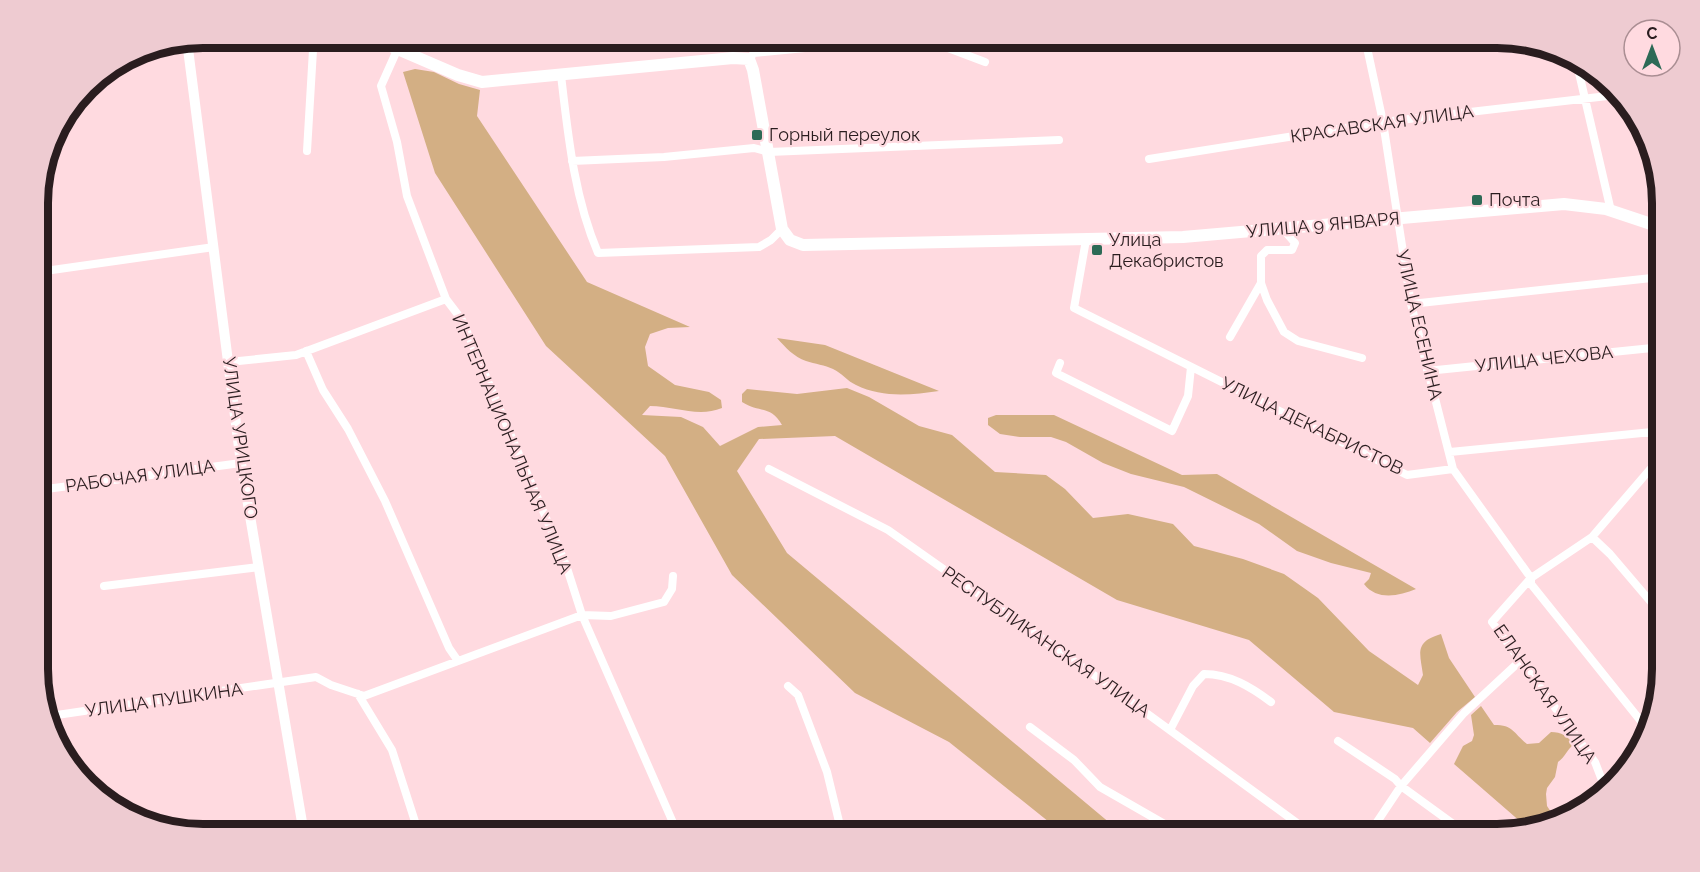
<svg xmlns="http://www.w3.org/2000/svg" width="1700" height="872" viewBox="0 0 1700 872" font-family="Raleway,sans-serif">
<style>
.forest{fill:#d3af84}
.lines{fill:none;stroke-linecap:round;stroke-linejoin:round}
.minor{stroke:#fff;stroke-width:8}
.tertiary{stroke:#fff;stroke-width:10}
.secondary{stroke:#fff;stroke-width:12}
.poi-dot{fill:#2d6a56;stroke:#ffdae0;stroke-width:2}
.labels{text-anchor:middle;stroke-width:4.5;stroke-linejoin:round;paint-order:stroke}
.street-label{font-size:18px;fill:#2a1d1f;stroke:#ffdae0}
.poi-label{font-size:18px;fill:#2a1d1f;stroke:#ffdae0;text-anchor:start}
.rim{fill:none;stroke:#2a1d1f;stroke-width:8}
</style>
<rect width="100%" height="100%" fill="#ffdae0"/>
<!-- forest -->
<path class="forest" d="M415,69L434,72L459,84L480,90L477,116L587,282L690,327L668,328L650,334L645,347L648,366L675,385L709,392L721,400L722,408C698,418 675,406 650,406L642,415L681,417L703,427L720,446L758,427L782,425C771,405 759,413 742,402V394L747,389L797,394L847,388L869,397L919,426L952,435L995,472L1046,475L1065,489L1093,518L1128,514L1173,524L1194,546L1243,559L1284,574L1318,598L1369,651L1418,685L1423,675C1420,653 1414,642 1441,634L1449,658L1475,697L1457,712L1430,743L1413,728L1334,712L1249,640L1117,600L835,436L759,439L737,471L787,553L1123,834H1064L949,742L855,693L732,575L665,456L546,346L435,173L403,72Z
M777,338L825,345L939,391C911,395 882,398 856,385C847,381 842,373 833,369C825,365 815,364 806,361C794,357 785,347 777,338Z
M996,415H1054L1182,475L1217,474L1416,589C1399,596 1377,601 1364,584L1369,579L1371,573L1331,563L1297,551L1259,524L1184,487L1131,474L1103,463L1066,442L1051,437H1020L1000,434L988,425V418Z
M1481,706L1494,725C1514,725 1513,733 1527,744L1539,743L1551,732C1561,732 1569,736 1573,745C1567,750 1565,757 1558,762L1555,777L1547,788L1546,794L1547,806L1555,818L1517,831L1522,823L1454,764L1463,746L1472,741L1474,735L1471,715Z"/>
<g class="lines">
<!-- minor -->
<path class="minor" d="M1365,38L1383,122L1411,304L1453,469L1531,578V584L1648,730
M398,48L381,86L397,142L407,196L446,299L462,320L566,565L582,615L678,834
M754,53L757,38
M749,59L754,53L866,42L940,45L985,62
M1576,60L1611,211
M561,75C568,135 574,197 598,253L759,247L771,240L782,229
M307,151L313,50L319,38
M1149,159L1383,122L1616,95
M572,161L664,157L754,148L769,152L1059,140
M1282,228L1295,243L1292,250H1267L1261,256V283L1267,300L1284,332L1298,341L1362,358
M1086,240L1074,308L1407,475L1453,469
M38,272L214,247
M1411,304L1661,277
M1230,337L1261,283
M306,351L323,390L348,429L385,501L449,648L458,661
M229,362L296,355L446,299
M1060,363L1056,373L1172,431L1188,396L1191,367
M1427,371L1662,347
M1450,452L1662,431
M1652,467L1654,433
M1652,467L1662,479
M769,469L888,530L1108,685L1312,834
M39,490L241,463
M1592,537L1610,554L1662,615
M104,586L259,567
M788,686L798,695L827,772L842,834
M358,694L392,750L419,834
M50,716L316,677L331,685L364,696L582,615L611,616L664,602L672,589L673,576
M1030,727L1074,760L1100,787L1182,834
M1170,730L1193,686L1204,674C1230,674 1251,687 1271,702
M1338,741L1395,779L1401,786L1467,834
M1605,788L1595,762L1492,622L1531,578L1592,537L1652,467
M1369,834L1401,786L1464,713L1520,661"/>
<!-- tertiary -->
<path class="tertiary" d="M187,41L241,463L304,834
M841,834L902,826L919,834"/>
<!-- secondary -->
<path class="secondary" d="M372,38L458,75L482,82L733,58L749,59L753,70L782,229L790,240L803,245L1183,237L1564,204L1606,209L1651,224H1661"/>
</g>
<!-- markers -->
<g class="poi-dot">
<rect x="751" y="129" width="12" height="12" rx="3"/>
<rect x="1471" y="194" width="12" height="12" rx="3"/>
<rect x="1091" y="244" width="12" height="12" rx="3"/>
</g>
<g class="labels">
<!-- street labels -->
<g class="street-label">
<text transform="translate(1382 124) rotate(-8)" y="6">КРАСАВСКАЯ УЛИЦА</text>
<text transform="translate(1323 225) rotate(-5)" y="6">УЛИЦА 9 ЯНВАРЯ</text>
<text transform="translate(1419 325) rotate(77)" y="6">УЛИЦА ЕСЕНИНА</text>
<text transform="translate(1544 359) rotate(-6)" y="6">УЛИЦА ЧЕХОВА</text>
<text transform="translate(1312 426) rotate(26)" y="6">УЛИЦА ДЕКАБРИСТОВ</text>
<text transform="translate(240 438) rotate(82)" y="6">УЛИЦА УРИЦКОГО</text>
<text transform="translate(512 444) rotate(67)" y="6">ИНТЕРНАЦИОНАЛЬНАЯ УЛИЦА</text>
<text transform="translate(140 476) rotate(-8)" y="6">РАБОЧАЯ УЛИЦА</text>
<text transform="translate(1046 642) rotate(35)" y="6">РЕСПУБЛИКАНСКАЯ УЛИЦА</text>
<text transform="translate(1545 694) rotate(55)" y="6">ЕЛАНСКАЯ УЛИЦА</text>
<text transform="translate(164 700) rotate(-8)" y="6">УЛИЦА ПУШКИНА</text>
</g>
<!-- poi labels -->
<g class="poi-label">
<text x="769" y="141">Горный переулок</text>
<text x="1489" y="206">Почта</text>
<text x="1109" y="246">Улица<tspan x="1109" dy="21">Декабристов</tspan></text>
</g>
</g>
<!-- crop -->
<path d="M0 0H1700V872H0ZM203 48H1497A155 155 0 0 1 1652 203V669A155 155 0 0 1 1497 824H203A155 155 0 0 1 48 669V203A155 155 0 0 1 203 48Z" fill="#eecbd1" fill-rule="evenodd"/>
<path class="rim" d="M203 48H1497A155 155 0 0 1 1652 203V669A155 155 0 0 1 1497 824H203A155 155 0 0 1 48 669V203A155 155 0 0 1 203 48Z"/>
<!-- north arrow -->
<g transform="translate(1652 48)"><circle r="28" fill="#ffdae0" stroke="#aa8e93" stroke-width="1.5"/>
<path d="M0-4.5L10 22L0 15L-10 22Z" fill="#2d6a56"/>
<text y="-9" font-size="16" font-weight="bold" text-anchor="middle" fill="#2a1d1f">С</text>
</g>
</svg>
